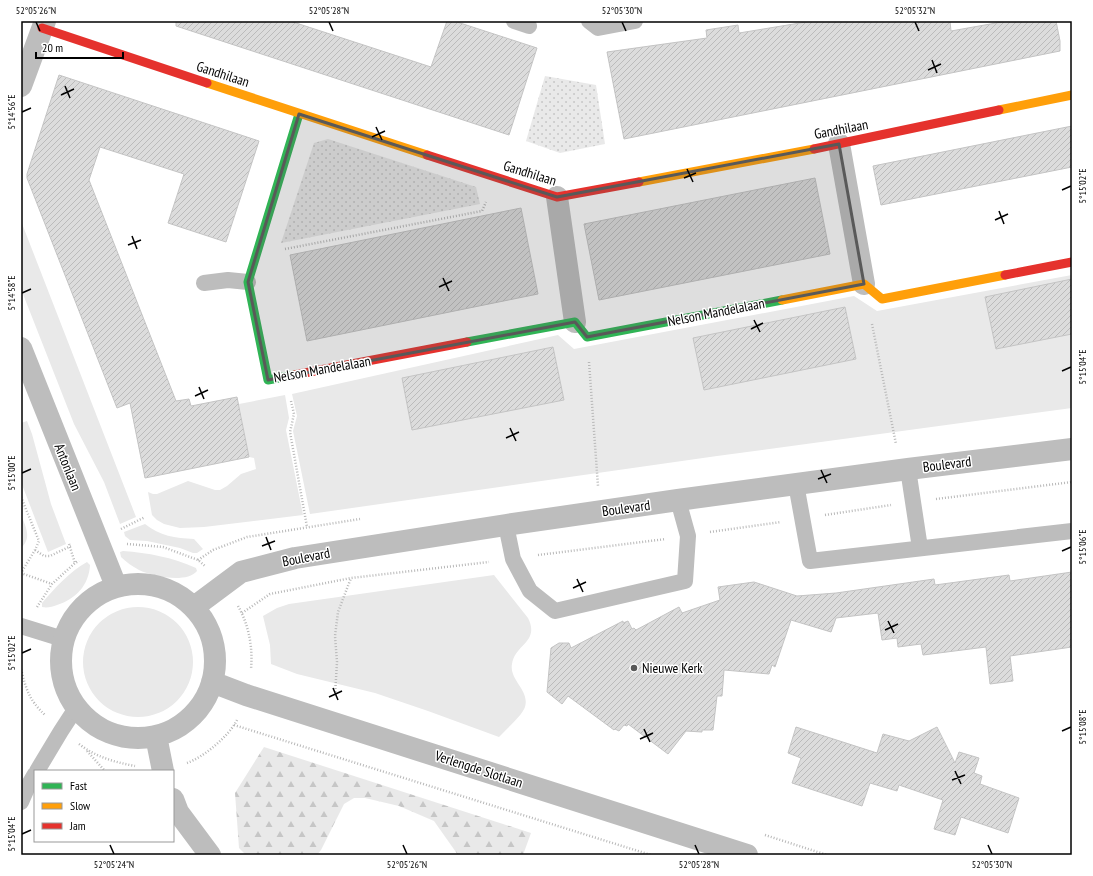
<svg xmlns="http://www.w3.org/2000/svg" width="1093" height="876" viewBox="0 0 1093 876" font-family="'PT Sans Narrow',sans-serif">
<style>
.grass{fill:#e9e9e9}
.forest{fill:url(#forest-firs)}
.park{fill:url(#park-dots)}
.building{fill:url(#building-hatch);stroke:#c4c4c4}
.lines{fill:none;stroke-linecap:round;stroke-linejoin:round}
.path{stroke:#b8b8b8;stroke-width:2.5;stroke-dasharray:1 2;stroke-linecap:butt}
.lane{stroke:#bdbdbd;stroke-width:16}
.street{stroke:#bdbdbd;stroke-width:22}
.fast{stroke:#30b455;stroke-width:9}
.slow{stroke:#ff9f0a;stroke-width:9}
.jam{stroke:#e5322d;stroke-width:9}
.marked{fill:#595959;fill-opacity:0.2;stroke:#595959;stroke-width:3;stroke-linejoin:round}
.ticks{fill:none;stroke:#000;stroke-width:1.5}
.poi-dot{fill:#595959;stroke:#fff;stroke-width:1.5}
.labels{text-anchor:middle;stroke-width:3;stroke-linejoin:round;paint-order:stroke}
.street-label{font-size:14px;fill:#000;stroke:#fff}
.poi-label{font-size:14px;fill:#000;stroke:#fff;text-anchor:start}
.neatline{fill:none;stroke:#000;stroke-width:1.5}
.ticks-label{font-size:10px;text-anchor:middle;fill:#000}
</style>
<defs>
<pattern id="forest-firs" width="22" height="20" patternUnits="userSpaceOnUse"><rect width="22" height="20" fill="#e9e9e9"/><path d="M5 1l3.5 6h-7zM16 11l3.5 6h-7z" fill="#c6c6c6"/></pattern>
<pattern id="park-dots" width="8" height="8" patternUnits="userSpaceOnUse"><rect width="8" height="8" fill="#e9e9e9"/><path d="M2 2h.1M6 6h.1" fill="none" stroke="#c6c6c6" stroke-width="1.8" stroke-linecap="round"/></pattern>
<pattern id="building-hatch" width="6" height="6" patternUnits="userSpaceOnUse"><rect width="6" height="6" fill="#dcdcdc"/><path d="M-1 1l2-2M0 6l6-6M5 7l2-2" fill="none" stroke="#bbb"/></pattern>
</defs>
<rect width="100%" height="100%" fill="#fff"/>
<!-- grass -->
<path class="grass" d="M21,221L136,517L120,524L104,482L74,424L21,289Z
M1072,275V408L717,456L310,514L293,431L297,416L292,394L558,335L574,349L854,296L877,311Z
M285,395L289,418L286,430L303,515L204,527L180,528L164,524L157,520L152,515L148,492L153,494H157L188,481L215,490H220L227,486L241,474L256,469L254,458L249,457L239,404Z
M27,421L32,434L51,504L66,544L48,552L21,482V423Z
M21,515C26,527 32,538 21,548Z
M145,524C160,536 175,538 194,539L203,549L197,553H193L180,548L147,541L130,540L125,536L124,532Z
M123,551C148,553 172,557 196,568L197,571C186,584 152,576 139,570C132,566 126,562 121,557L120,552Z
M87,562L90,565C89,585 76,599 57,605C52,607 47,608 42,607V603C55,588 69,572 87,562Z
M494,575L528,618C540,642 515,644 512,664C509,680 530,690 525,707C522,716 506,729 499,737L428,711L375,693L297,674L271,664L270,645L263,616L277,608L289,604Z
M83 662a55 55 0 1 1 110 0a55 55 0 1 1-110 0Z"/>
<!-- forest -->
<path class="forest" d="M264,747L531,833L523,855H458L434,821L399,806L365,798H354L344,804L321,850L317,855H246L239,848L235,793Z"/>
<!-- park -->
<path class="park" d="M545,76L596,85L605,144L560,153L526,141Z
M328,139L476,187L480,204L281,243L314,143Z"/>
<!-- building -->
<path class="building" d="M176,21H290L431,67L447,21H454L537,48L509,135L176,26Z
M812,21H950L951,31L1007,21H1056L1060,41V51L624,139L607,52L707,38L706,30L738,25L739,33Z
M59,75L259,141L226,242L168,223L184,174L100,147L89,180L176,401L189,399L191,406L237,397L249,457L145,478L130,403L117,408L27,178V174Z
M1072,126V167L881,205L873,166Z
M815,178L830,254L599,300L584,224Z
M521,208L538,294L307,341L290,255Z
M1072,279V334L996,349L985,297Z
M845,307L856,359L704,390L693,338Z
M553,347L564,400L412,430L402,378Z
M1072,572V647L1010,656L1013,681L990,684L986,647L923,655L921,644L898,647L897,638L882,640L878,613L836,618L831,632L791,620L775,667L772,665L769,674L724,670L722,696H717L713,730H702V732L686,731L668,754L628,724L627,726L624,725L619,731L615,729L614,730L568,696L562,704L547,692L551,648L559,643H569L571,648L623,621V623L628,621L632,629L634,628L636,630L679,607L682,613L720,600L718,587L754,582L797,596L836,593L934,579L935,585L1009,575L1010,581Z
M796,727L877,753L883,734L909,741L937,727L955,763L959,752L979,758L974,773L982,776L980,784L1019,798L1008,833L961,817L955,835L934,829L943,800L899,785L897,791L870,783L862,806L792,783L801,758L788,753Z"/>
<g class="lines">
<!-- path -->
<path class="path" d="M285,249L482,211L486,202
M872,324L896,444
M589,362L598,486
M291,401L294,414L290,432L307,527
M21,497L39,541L35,550L21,573L52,584
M936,499L1072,482
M825,515L891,505
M121,529L145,517
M710,532L781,522
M69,544L75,563
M127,544L163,547L198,560L205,566
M35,550L44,556H50L71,546
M538,555L666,539
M198,560L213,550L247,537L360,519
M238,606C249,625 253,648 251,669
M37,607L52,584L75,563L79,561
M242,613L270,594L351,578L489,562
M21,669C26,689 29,700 45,715
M335,695L337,662L335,636L338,612L351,578
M234,725L651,855
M79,744C96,757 114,762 135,766
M87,751L105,771
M187,763C204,757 229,736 237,720
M765,835L827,855"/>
<!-- lane -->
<path class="lane" d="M514,21L529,26
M589,21L598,28L635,21
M204,283L228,280L248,282
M908,469L920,548
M796,484L810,561L1072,531
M506,525L513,559L530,591L555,611L685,581L688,536L678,500
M21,626L63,639
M37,771L61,731L76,708
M21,802L28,786L35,774"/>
<!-- street -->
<path class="street" d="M21,86L45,21
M839,144L864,284
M557,197L575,322
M21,348L116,586
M61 661a77 77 0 1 1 154 0a77 77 0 1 1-154 0Z
M194,607L241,572L295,558L506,525L678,500L908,469L1072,449
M212,682L246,695L747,855
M156,736L163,771
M173,799L178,812L210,855"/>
<!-- fast -->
<path class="fast" d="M467,342L575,322L587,337L782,300
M294,375L268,380L248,282L299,114"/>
<!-- slow -->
<path class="slow" d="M207,83L427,155
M999,110L1072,95
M639,182L814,149
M782,300L864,284L882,299L1005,275"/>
<!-- jam -->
<path class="jam" d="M42,28L207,83
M814,149L999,110
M427,155L557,197L639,182
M1005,275L1072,262
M294,375L467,342"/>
</g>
<!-- marked area -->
<path class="marked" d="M299,114L557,197L839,144L864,284L587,337L575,322L268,380L248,282Z"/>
<!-- ticks -->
<path class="ticks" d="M36,22L40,31M329,22L333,31M622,22L626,31M915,22L919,31M932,60L937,73M928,70L941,64M65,86L70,98M61,95L74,89M22,112L31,108M376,127L382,140M372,137L385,131M687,169L693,182M684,178L696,173M1062,190L1071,186M999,211L1004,224M995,220L1008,214M132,236L137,249M128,245L141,240M443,278L449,291M439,287L452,281M22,293L31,289M754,320L760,332M751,329L763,323M1062,371L1071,367M199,387L204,399M195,396L208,390M510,428L516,441M506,438L519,432M821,470L827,483M22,473L31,469M818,479L831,474M266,537L271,550M262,546L275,541M1062,551L1071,547M577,579L583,592M573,588L586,582M888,621L894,633M885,630L898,624M22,653L31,649M333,688L338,700M329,697L342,691M644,729L650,742M1062,731L1071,727M640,739L653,733M955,771L961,784M952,780L965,775M22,834L31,830M110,845L114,854M403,845L407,854M695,845L699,854M988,845L992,854"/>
<!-- markers -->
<circle class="poi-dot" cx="634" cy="668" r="4"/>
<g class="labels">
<!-- street labels -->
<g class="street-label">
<text transform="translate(223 74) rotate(18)" y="5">Gandhilaan</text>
<text transform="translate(841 129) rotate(-11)" y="5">Gandhilaan</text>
<text transform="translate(530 173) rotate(17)" y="5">Gandhilaan</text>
<text transform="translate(716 312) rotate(-11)" y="5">Nelson Mandelalaan</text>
<text transform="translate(322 369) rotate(-10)" y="5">Nelson Mandelalaan</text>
<text transform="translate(947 464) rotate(-7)" y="5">Boulevard</text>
<text transform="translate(68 467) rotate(68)" y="5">Antonlaan</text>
<text transform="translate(626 508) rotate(-8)" y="5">Boulevard</text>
<text transform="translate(306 557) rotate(-11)" y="5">Boulevard</text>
<text transform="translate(479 769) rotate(18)" y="5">Verlengde Slotlaan</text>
</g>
<!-- poi labels -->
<g class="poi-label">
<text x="642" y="673">Nieuwe Kerk</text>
</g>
</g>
<!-- border -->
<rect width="1093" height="876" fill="none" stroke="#ffffff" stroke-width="44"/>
<!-- legend -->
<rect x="34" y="770" width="140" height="72" fill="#ffffff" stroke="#999999"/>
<rect x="42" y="783" width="20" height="6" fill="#30b455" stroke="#999999"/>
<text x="70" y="790" font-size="12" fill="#000000">Fast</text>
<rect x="42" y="803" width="20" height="6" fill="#ff9f0a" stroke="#999999"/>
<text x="70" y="810" font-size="12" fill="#000000">Slow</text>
<rect x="42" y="823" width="20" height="6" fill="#e5322d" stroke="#999999"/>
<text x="70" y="830" font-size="12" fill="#000000">Jam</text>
<!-- scale -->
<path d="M36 52v6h87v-6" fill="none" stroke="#000000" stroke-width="2"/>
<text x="42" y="52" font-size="12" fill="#000000" stroke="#ffffff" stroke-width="3" paint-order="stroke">20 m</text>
<rect x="22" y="22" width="1049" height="832" class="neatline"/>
<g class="ticks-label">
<text x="36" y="14">52°05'26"N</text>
<text x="329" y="14">52°05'28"N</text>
<text x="622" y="14">52°05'30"N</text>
<text x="915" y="14">52°05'32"N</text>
<text transform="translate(11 112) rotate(-90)" y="4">5°14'56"E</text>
<text transform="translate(1082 186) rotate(-90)" y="4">5°15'02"E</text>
<text transform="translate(11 293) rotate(-90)" y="4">5°14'58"E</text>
<text transform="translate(1082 367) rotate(-90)" y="4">5°15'04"E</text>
<text transform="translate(11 473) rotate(-90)" y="4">5°15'00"E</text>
<text transform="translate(1082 547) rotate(-90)" y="4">5°15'06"E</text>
<text transform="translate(11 653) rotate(-90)" y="4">5°15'02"E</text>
<text transform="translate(1082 727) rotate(-90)" y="4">5°15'08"E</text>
<text transform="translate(11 834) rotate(-90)" y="4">5°15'04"E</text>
<text x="114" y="868">52°05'24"N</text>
<text x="407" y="868">52°05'26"N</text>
<text x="699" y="868">52°05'28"N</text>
<text x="992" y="868">52°05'30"N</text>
</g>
</svg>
